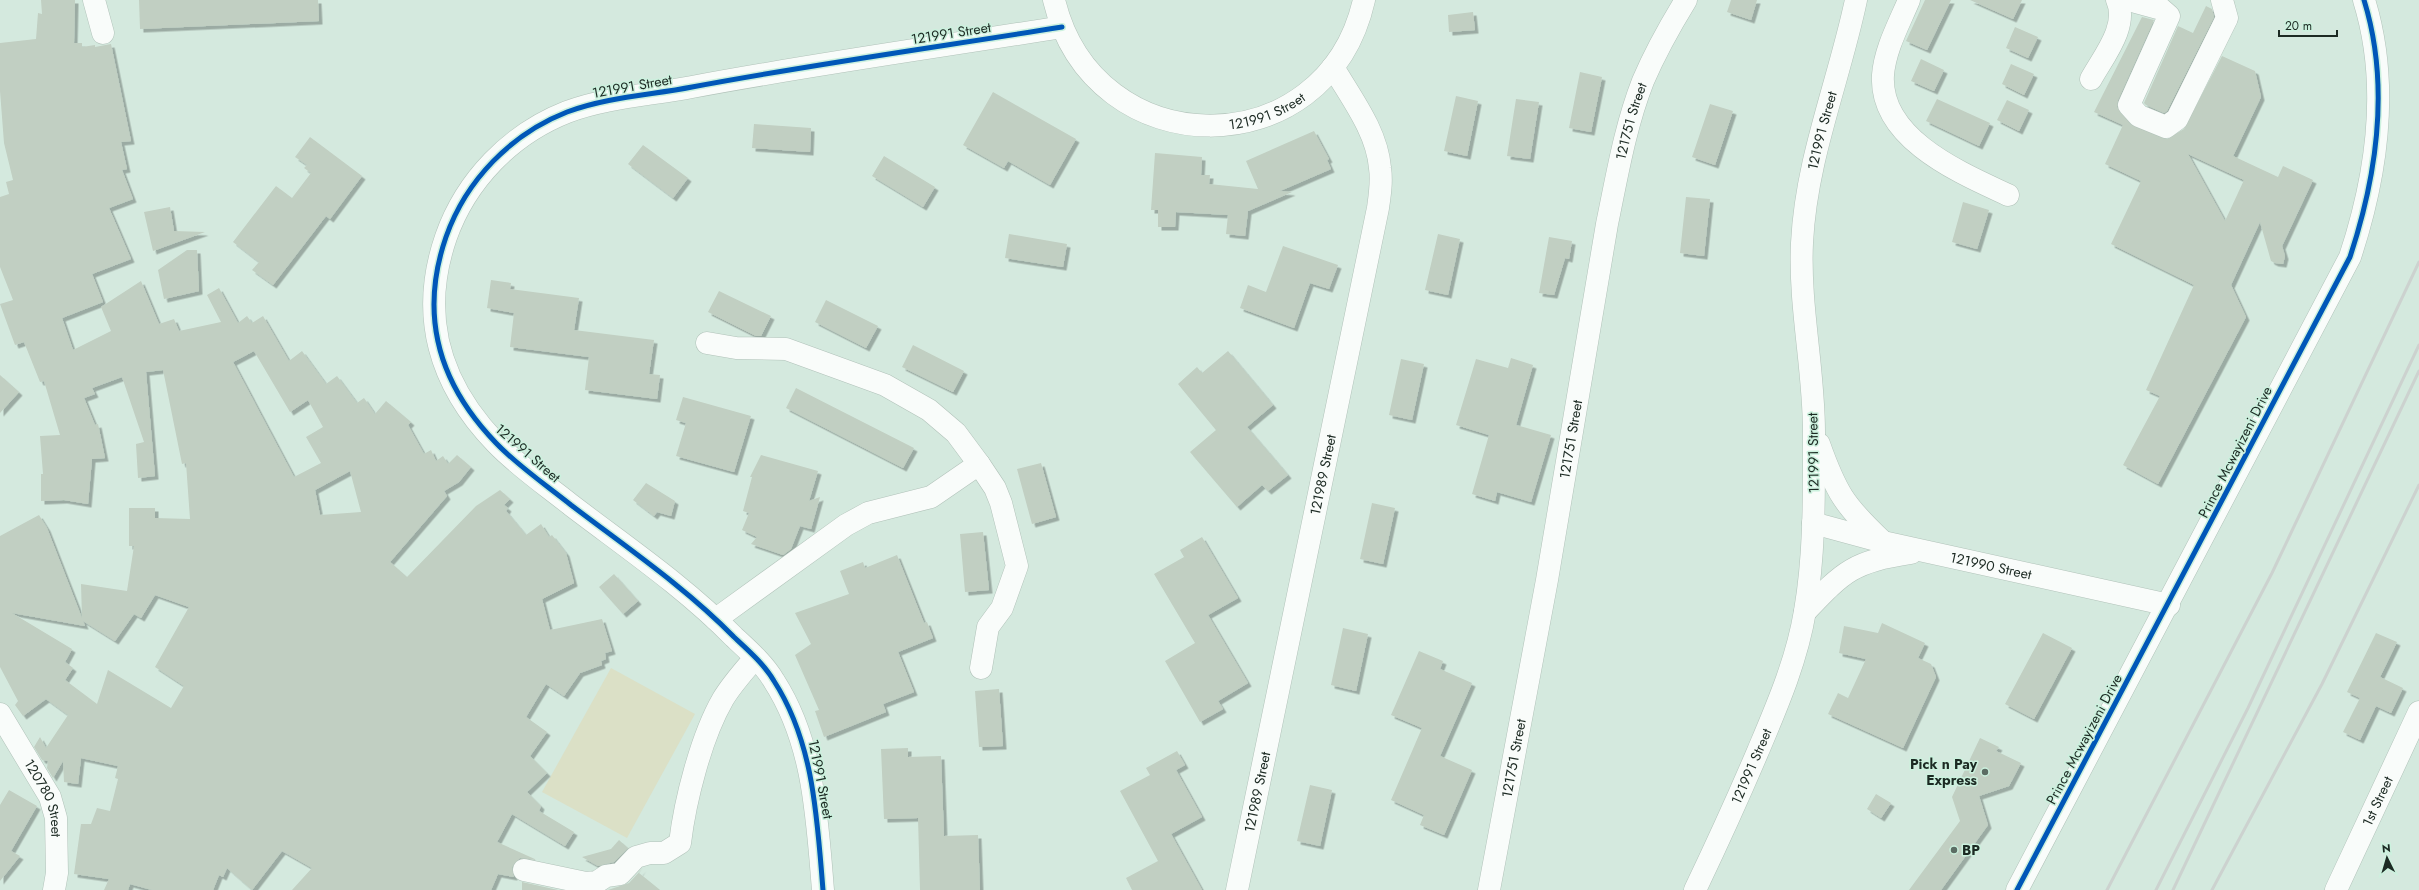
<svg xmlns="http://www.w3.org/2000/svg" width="2419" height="890" viewBox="0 0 2419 890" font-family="Jost,sans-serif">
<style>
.green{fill:#dbe0c6}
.building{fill:#c1cfc2;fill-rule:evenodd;filter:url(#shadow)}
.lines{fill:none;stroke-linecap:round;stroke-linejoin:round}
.minor-casing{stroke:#b1c2b9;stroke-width:23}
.minor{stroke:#f9fcfa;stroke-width:22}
.rail{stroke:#ccd2cf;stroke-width:3}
.cycleway-casing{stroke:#ccf1de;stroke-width:8}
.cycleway{stroke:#0057b8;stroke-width:5}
.poi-dot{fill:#5c6d64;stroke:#ccf1de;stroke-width:1.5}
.labels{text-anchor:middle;stroke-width:3;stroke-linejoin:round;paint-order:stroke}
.street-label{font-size:14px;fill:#1c2a23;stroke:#ccf1de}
.poi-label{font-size:14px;font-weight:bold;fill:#1c2a23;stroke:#ccf1de;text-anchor:end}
</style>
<defs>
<filter id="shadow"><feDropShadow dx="3.5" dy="3.5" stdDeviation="0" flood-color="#0004"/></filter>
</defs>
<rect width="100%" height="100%" fill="#d4e9de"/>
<!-- green -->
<path class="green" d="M611,668L695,714L627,838L542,792Z"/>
<!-- building -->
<path class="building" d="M41,0H75L74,43H82V47L95,45V47L111,44L131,141L121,142L127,169L122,170L133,199L109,208L131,259L92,274L103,302L62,318L73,350L111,331L101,307L141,281L159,324L174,319L179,331L221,322L207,295L219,288L238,323L247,316L252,323L263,316L289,361L302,351L326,384L337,376L357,403L364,398L375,414L386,401L411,422L408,425L424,454L431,450L436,461L443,456L448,464L457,455L471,467L459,482L444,491L447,496L390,562L407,577L476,506L500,490L510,499L504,505L508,508L506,511L526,535L541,524L549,537L552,535L566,553L574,583L542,599L550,630L602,619L612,651L605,653L606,659L601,661L602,665L580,673L564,696L546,684L526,717L547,732L530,756L547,773L527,792L541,806L539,811L574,832L565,846L512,814L497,842L537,860L520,858L512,867L514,877L498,874L491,890H292L312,868L282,851L252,890L227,868L223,877L219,875L213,890H152L130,884L128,890H104L109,879L74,874L81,824H91L97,808L110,811L118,779L115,778L118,766L81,758L78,784L64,782L63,761L53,778L47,768L48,761L42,760L34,747L40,737L46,748L68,715L46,699L23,716L15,705L18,701L0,667V536L39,515L47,528L82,618L81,584L127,591L134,546H129V508H155V518L190,519L186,463L182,464L163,370L146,372L155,476L138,478L136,444L144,442L122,377L92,388L95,394L84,398L95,425L98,424L105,458L92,459L88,504L64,500L41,501V474H43L40,436L60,435L44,381L40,382L24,342L15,345L0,304L13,300L0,267V197L9,194L6,182L13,180L4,143L0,91V43L36,39L38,13L42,14ZM254,351L290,412L308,400L323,427L306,437L321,463L294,477L233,362ZM350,471L361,512L320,515L315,490ZM155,595L189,607L155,667L184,686L171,708L108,670L97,704L65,680L73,668L65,662L72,649L12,613L85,626L83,621L115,641L134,614L141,618Z
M139,0H318L319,21L140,29Z
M1731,0H1757L1751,20L1727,12Z
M1925,0H1951L1927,50L1906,41Z
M1970,0H2022L2013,19Z
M2206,6L2212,9L2214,17L2167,111L2164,113L2146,105L2144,103L2178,26L2193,33Z
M1473,12L1475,30L1449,32L1448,15Z
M2142,17L2154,20L2118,100L2117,107L2130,124L2167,139L2184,129L2222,56L2255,71L2261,97L2233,156L2278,177L2283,166L2313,180L2282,246L2285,256L2283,264L2275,263L2271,261L2260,222L2231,285L2246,317L2158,484L2123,465L2160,396L2146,390L2194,285L2111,244L2141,181L2105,164L2123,125L2094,112ZM2188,154L2244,180L2225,221Z
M2015,27L2038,37L2028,58L2006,48Z
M1921,59L1944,70L1934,91L1911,81Z
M2011,64L2034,74L2024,95L2002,84Z
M1580,72L1602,77L1591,132L1569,128Z
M993,92L1076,139L1050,185L1008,161L1004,168L963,145Z
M1456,96L1478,101L1467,156L1444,151Z
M1516,99L1539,102L1530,159L1507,156Z
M1937,99L1990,123L1979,146L1926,121Z
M2007,100L2029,110L2019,131L1997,120Z
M1710,104L1733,111L1715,165L1692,157Z
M754,124L811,128L810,152L752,148Z
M1314,131L1329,159L1327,160L1331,169L1280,191L1292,192L1248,211L1245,236L1226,234L1228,215L1176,212L1175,227H1158V210H1151L1155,153L1202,157L1201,175H1210L1209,184L1258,189L1246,161Z
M310,137L362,176L330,219L326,216L273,285L252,270L259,262L233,242L276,186L292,198L311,173L304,168L307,165L295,157Z
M643,145L688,178L673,198L628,164Z
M884,156L935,187L923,207L872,176Z
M1686,197L1710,199L1704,256L1680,253Z
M1963,202L1989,210L1977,249L1952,242Z
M170,207L174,231L205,232L153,251L144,212Z
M1009,234L1067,244L1063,267L1005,258Z
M1438,234L1460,239L1448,295L1425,290Z
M1549,237L1572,241L1569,259L1565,258L1554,295L1539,293Z
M1283,246L1338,265L1329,289L1310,283L1294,328L1240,308L1248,285L1266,292Z
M187,250H197L199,291L164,299L158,270Z
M491,280L511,283L510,289L579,298L574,330L654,340L649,374L660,375L657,399L585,390L589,357L510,347L514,313L487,308Z
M719,291L771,316L761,336H756L708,312Z
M826,300L878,326L866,348L815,322Z
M913,345L964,371L953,392L902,367Z
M1228,351L1273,405L1247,427L1288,475L1268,491L1262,485L1237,507L1190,452L1216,430L1178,384L1197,367L1202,373Z
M1511,358L1533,365L1516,425L1551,435L1531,502L1497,492L1495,501L1472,494L1489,435L1456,425L1476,359L1508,368Z
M1401,359L1424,364L1412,420L1389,415Z
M0,375L19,392L0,413Z
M796,388L914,448L903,468L786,408Z
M683,397L751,416L734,472L676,456L686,423L676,420Z
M761,455L818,471L809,501L820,497L811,529L800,526L791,549L783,555L751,544L757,537L742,530L749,513L743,511L752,477H750Z
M1041,463L1056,517L1032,524L1017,469Z
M646,483L675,501L671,516L657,512L654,516L633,500Z
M1372,503L1395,508L1383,564L1360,559Z
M983,532L989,590L965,592L960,534Z
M1202,537L1238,598L1208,615L1248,683L1218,701L1223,709L1200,722L1165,661L1195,643L1154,574L1184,557L1180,550Z
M897,555L924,623L927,622L933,638L898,652L914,692L883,704L886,712L824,737L815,711L819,710L795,655L811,644L795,613L849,594L840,571L863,562L865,568Z
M614,574L638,601L623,614L599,587Z
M1882,623L1925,643L1918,658L1931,664L1936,677L1903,748L1828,714L1838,693L1848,698L1866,659L1839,653L1844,626L1878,633Z
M1343,628L1368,634L1356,691L1331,685Z
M2043,633L2072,648L2034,719L2005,704Z
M2376,633L2397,642L2380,677L2403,688L2391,713L2376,706L2360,740L2343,732L2360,698L2347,692Z
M1419,651L1443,661L1440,669L1472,683L1440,756L1472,770L1444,835L1420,825L1424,815L1391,800L1422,728L1391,715Z
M999,689L1003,746L979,747L975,691Z
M1980,738L1999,747L1996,751L2021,763L2009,786L1979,796L1988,825L1941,890H1909L1960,821L1952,797Z
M908,748V757L941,756L944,836L978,835L980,890H920L918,818L884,819L881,749Z
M1177,751L1185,765L1176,770L1202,817L1171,834L1202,890H1132L1126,878L1158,861L1120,791L1150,775L1146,768Z
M1310,785L1332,790L1320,846L1297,841Z
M9,790L37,806L11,851L20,856L0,881V805Z
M1876,794L1891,803L1881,818L1867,809Z
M619,840L628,848L614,862L598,866L582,857L611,849Z
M643,868L639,873L660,890H608L629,883Z
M522,882L558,890H522Z"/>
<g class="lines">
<defs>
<g id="minor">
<path d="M94,0L103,33"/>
<path id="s1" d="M1054,0C1094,167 1326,168 1364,0"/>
<path d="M1909,0C1899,24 1885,49 1883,75C1879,139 1961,173 2008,195"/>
<path d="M2128,0L2161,9L2169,16L2129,105L2139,116L2166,127L2177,119L2227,18L2222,0"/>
<path d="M2091,79C2103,57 2129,26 2117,0"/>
<path d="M707,343L736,348L786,349L885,385L929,410L956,433L979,464"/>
<path d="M1819,444C1836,492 1844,505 1881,540"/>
<path id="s2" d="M1813,523L1883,542L2169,605"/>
<path d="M1805,612C1845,570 1853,562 1911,553"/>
<path d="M716,619L846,525L868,513L931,497L979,464L995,488L1001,503L1017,566L1002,608L988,627L981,668"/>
<path id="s3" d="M0,714L50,797L56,818L57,873L54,890"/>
<path d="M524,870L586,883L597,882L606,876L620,874L636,857L650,853H664L680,843C685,801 701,737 723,699C732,684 744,671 755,658"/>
<path d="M823,890C817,818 814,743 774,681C764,664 748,650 734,637C685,587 626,547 571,505C546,485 518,466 496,443C439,384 419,315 446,237C466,180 511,134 567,112C607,97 651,95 692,87C814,64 938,47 1062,27"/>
<path id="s4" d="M1237,890L1378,208C1380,194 1382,181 1380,168C1377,131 1351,98 1333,67"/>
<path id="s5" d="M1489,890L1547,580L1607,224C1617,176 1625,127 1643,81C1655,53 1670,26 1686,0"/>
<path id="s6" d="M1695,890C1717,844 1738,798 1758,751C1777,706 1797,660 1805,611C1815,553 1814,491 1814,432C1814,369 1799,306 1802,243C1806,159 1839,81 1856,0"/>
<path d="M2017,890L2350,257C2377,175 2390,84 2364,0"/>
<path id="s7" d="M2336,890L2419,712"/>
</g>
</defs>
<!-- minor casing -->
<use href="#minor" class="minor-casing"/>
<!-- minor -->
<use href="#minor" class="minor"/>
<!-- rail -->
<path class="rail" d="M2107,890L2272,573L2419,262
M2156,890L2248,708L2419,345
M2173,890L2419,371
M2212,890L2322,684L2419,485"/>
<defs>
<path id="cycleway" d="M823,890C817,818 814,743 774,681C764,664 748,650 734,637C685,587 626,547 571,505C546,485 518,466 496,443C439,384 419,315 446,237C466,180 511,134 567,112C607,97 651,95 692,87C814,64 938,47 1062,27
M2017,890L2350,257C2377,175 2390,84 2364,0"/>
</defs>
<!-- cycleway casing -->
<use href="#cycleway" class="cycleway-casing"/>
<!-- cycleway -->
<use href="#cycleway" class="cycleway"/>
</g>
<!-- markers -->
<g class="poi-dot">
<circle cx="1985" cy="772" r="4"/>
<circle cx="1954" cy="850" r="4"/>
</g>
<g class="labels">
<!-- street labels -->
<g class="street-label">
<text transform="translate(951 33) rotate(-9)" y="5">121991 Street</text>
<text transform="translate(632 86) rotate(-10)" y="5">121991 Street</text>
<text dy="5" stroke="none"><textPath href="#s1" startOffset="276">121991 Street</textPath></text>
<text dy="5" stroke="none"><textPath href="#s5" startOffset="782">121751 Street</textPath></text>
<text dy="5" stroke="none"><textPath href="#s6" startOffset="784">121991 Street</textPath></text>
<text dy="5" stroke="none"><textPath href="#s5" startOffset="458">121751 Street</textPath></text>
<text transform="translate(2235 452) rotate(-63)" y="5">Prince Mcwayizeni Drive</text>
<text transform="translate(528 453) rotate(41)" y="5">121991 Street</text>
<text transform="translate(1813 453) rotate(-91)" y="5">121991 Street</text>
<text dy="5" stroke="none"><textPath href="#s4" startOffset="424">121989 Street</textPath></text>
<text dy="5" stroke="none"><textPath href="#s2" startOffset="183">121990 Street</textPath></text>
<text transform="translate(2084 739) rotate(-62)" y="5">Prince Mcwayizeni Drive</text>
<text dy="5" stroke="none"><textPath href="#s5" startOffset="134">121751 Street</textPath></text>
<text dy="5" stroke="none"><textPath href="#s6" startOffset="136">121991 Street</textPath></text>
<text transform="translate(821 779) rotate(79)" y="5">121991 Street</text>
<text dy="5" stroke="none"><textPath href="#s4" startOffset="100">121989 Street</textPath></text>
<text dy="5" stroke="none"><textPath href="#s3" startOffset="96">120780 Street</textPath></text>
<text dy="5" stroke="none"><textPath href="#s7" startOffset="98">1st Street</textPath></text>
</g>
<!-- poi labels -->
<g class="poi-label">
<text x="1977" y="769">Pick n Pay<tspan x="1977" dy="16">Express</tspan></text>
<text x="1962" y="855" text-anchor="start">BP</text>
</g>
</g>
<!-- north arrow -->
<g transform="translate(2387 858) rotate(355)" stroke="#ccf1de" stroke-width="3" paint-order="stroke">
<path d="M0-3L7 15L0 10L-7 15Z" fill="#1c2a23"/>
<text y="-6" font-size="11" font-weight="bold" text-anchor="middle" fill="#1c2a23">N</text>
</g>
<!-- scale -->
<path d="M2279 30v6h58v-6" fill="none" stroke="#1c2a23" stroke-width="2"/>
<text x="2285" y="30" font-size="12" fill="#1c2a23" stroke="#ccf1de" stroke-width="3" paint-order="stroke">20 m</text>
</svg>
